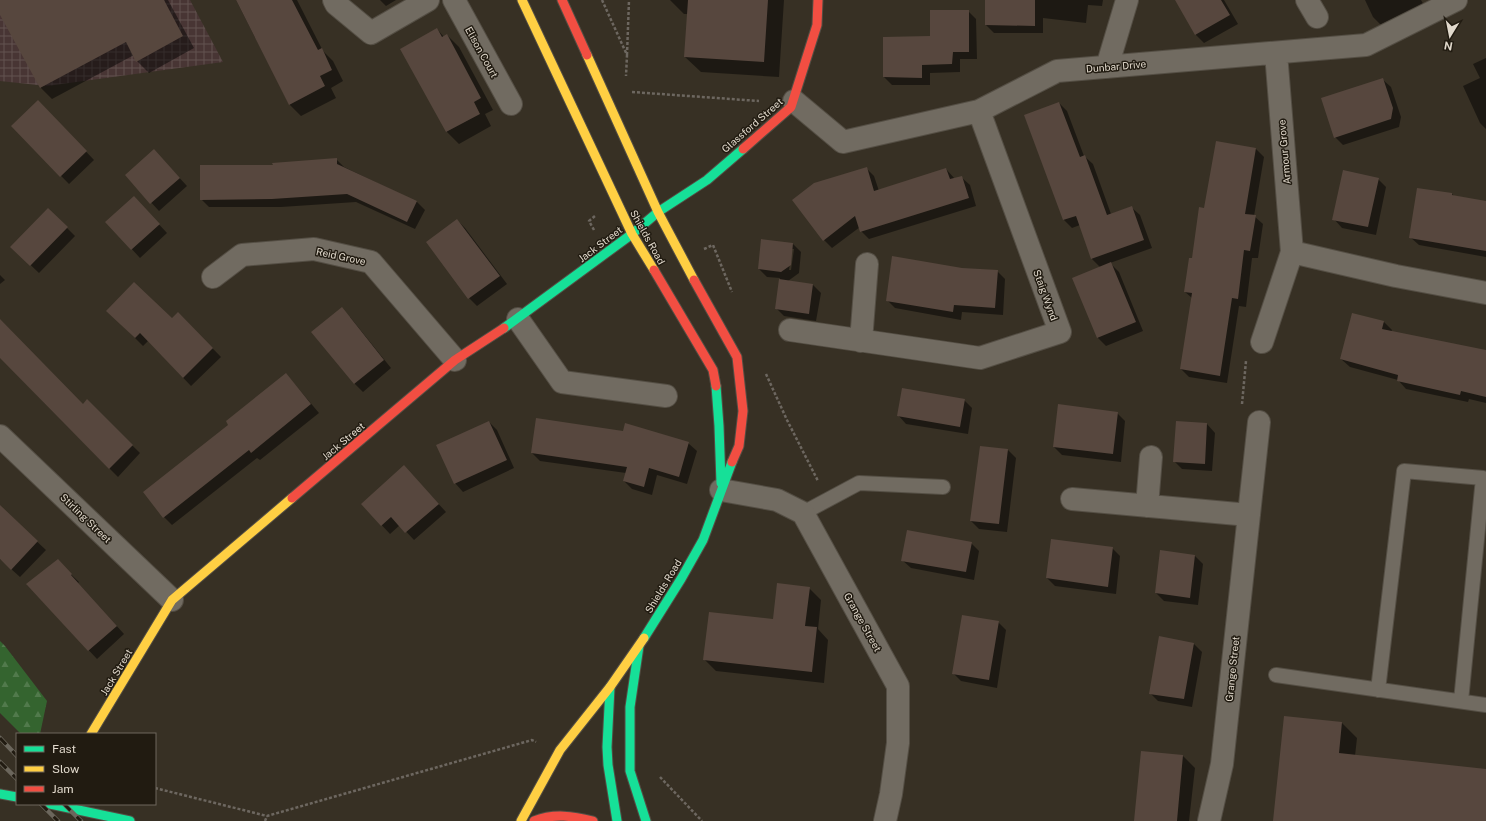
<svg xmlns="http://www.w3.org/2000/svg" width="1486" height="821" viewBox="0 0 1486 821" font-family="'Public Sans',sans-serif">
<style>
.industrial{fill:url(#industrial-grid)}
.forest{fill:url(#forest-firs)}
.shadow{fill:#0007;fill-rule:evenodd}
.building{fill:#57473e}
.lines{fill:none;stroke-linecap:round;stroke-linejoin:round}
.lane-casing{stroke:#544e44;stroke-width:16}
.street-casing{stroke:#544e44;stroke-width:24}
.fast-casing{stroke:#544e44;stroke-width:11}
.slow-casing{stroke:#544e44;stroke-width:11}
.jam-casing{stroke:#544e44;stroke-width:11}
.path{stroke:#6d6760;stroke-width:2.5;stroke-dasharray:3 2;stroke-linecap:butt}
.lane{stroke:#716b61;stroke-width:14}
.street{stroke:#716b61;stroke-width:22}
.fast{stroke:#16e098;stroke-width:9}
.slow{stroke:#ffcf43;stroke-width:9}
.jam{stroke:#f24e42;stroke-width:9}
.rail-casing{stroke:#6b665c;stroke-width:4.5}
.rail{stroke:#211b11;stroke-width:3;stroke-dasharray:9;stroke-linecap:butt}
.labels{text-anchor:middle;stroke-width:3;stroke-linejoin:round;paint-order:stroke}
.street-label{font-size:10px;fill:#e1d9cc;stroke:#211b11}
</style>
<defs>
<pattern id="industrial-grid" width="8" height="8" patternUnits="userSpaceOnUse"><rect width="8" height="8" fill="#483534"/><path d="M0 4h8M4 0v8" fill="none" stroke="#625250"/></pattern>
<pattern id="forest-firs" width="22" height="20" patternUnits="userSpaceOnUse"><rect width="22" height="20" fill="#34642f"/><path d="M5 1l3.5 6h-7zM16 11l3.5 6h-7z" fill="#517a4c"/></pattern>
</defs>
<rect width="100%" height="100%" fill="#373024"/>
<!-- industrial -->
<path class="industrial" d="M0,0H190L223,62L47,86L0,81Z"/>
<!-- forest -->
<path class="forest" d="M0,641L5,646L47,701L40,734H21L0,713Z"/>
<!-- shadow -->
<path class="shadow" d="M0,0H168L194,48L149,73L137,61L134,55L52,99L41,88L0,13Z
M236,0H297L323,51L333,61L343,81L331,88L336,98L301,116L289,104Z
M380,0H396L386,6Z
M670,0H784L779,77L701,72L685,57L688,14H684Z
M986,0H1103L1102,6L1088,5L1086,23L1043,18V33H994L986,25Z
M1176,0H1224L1238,24L1204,43L1196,35Z
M1365,0H1421L1425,7L1383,27L1373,17Z
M968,11L976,19L977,59H960V72L930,73V85H892L884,77L931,37Z
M437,29L444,37L447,35L459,47L493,110L485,114L491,126L459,144L447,132L401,49Z
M1486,58V129L1480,123L1463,86L1480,78L1473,64Z
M1382,79L1391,87L1401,117L1399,127L1343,145L1335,137Z
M38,101L94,160L69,184L12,126Z
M1059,103L1067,111L1084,156L1093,164L1111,214L1131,207L1140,215L1152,248L1110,263L1119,272L1143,331L1106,346L1098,338L1074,279L1101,268L1092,259L1080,225L1072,228L1064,220L1025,116Z
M1217,142L1256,149L1264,157L1254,216L1263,224L1258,258H1252L1246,307L1239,306L1227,383L1189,377L1181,369L1192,298L1185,292L1205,209Z
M162,159L187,186L159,211L126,175Z
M336,159L344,167L417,202L425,210L415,229L356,202L281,207H209L201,199L274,166Z
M866,168L874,176L879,191L946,169L955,179L961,177L970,185L976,206L869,239L861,231L860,227L832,248L824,240Z
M1378,179L1386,187L1376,235L1342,228L1334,219Z
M1452,194L1454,196L1486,202V257L1419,245L1410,237Z
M142,206L167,233L140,258L107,222Z
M48,209L75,236L39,273L20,255Z
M457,220L465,228L507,284L477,306L469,298L428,242Z
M793,244L801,252L799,273L788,281L813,285L821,293L816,321L784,316L776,308L780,278L767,277L759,269ZM792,249H794L791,270H789Z
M962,269L997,271L1005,279L1003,315L962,312L961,320L895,308L887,300Z
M0,275L5,280L0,284Z
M108,311L172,319L178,313L221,357L191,386L148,341L143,346Z
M350,317L391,368L363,392L354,383Z
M1384,322L1392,330L1391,332L1486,352V403L1469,399L1468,402L1406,389L1398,380L1350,367L1341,359Z
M0,332L83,405L87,401L140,453L118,477L64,423L0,357Z
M286,374L319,413L260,460L257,458L172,525L164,517L230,425Z
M964,400L972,408L968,434L906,424L898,415Z
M1117,413L1125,421L1121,462L1062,455L1054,447Z
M489,422L497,430L514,468L463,492L455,483Z
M1207,424L1215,433L1212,471L1182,469L1174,461Z
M624,432L688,443L697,451L687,484L657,475L652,495L632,489L624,481L626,473L540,461L532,453Z
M1008,450L1016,458L1007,532L979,529L971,521Z
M412,475L446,512L414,540L400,525L390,534L362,504Z
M0,507L46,550L20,577L0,559Z
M971,543L979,551L974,580L911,568L902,560Z
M1112,548L1120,556L1116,594L1055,586L1047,578Z
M1161,551L1195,556L1203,564L1198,605L1164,601L1156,593Z
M57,561L79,582L78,583L124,634L97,659L27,585Z
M809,588L821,600L818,629L828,640L824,683L716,671L704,659L774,620Z
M998,622L1006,630L997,688L961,681L953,673Z
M1194,644L1202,652L1192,707L1158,701L1150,693Z
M1342,723L1357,738L1355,756L1486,770V821H1275Z
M1183,756L1195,768L1189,821H1135Z"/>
<!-- building -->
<path class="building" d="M0,0H164L183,36L136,62L126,42L40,88L0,15Z
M236,0H292L318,50L322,48L332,70L320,76L325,86L289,105Z
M688,0H768L764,62L684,57Z
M985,0H1035V26L985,25Z
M1175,0H1221L1230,15L1195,35Z
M930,10H969V52H953L952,64L922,65V78L883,77V37L930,36Z
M437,28L442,37L447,34L481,98L474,102L480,114L446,132L400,49Z
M1383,78L1393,108L1391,119L1334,138L1321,98Z
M38,100L87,151L60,177L11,126Z
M1059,102L1080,157L1085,155L1107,215L1132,206L1144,240L1091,259L1076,216L1063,220L1024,115Z
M1216,141L1256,148L1245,214L1256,215L1250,251L1244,250L1238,299L1232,298L1220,376L1180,369L1192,293L1184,292L1189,258H1192L1199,207L1204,208Z
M154,149L180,178L150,204L125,175Z
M337,158V164L417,201L407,222L347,194L272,199L200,200V165H273L272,163Z
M867,167L874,191L946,168L950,179L962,176L969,198L860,232L855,216L823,241L792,200L814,183Z
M1343,170L1379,178L1368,227L1332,220Z
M1417,188L1452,193V195L1486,201V251L1409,238Z
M134,196L160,224L131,250L105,222Z
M48,208L68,227L30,266L10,247Z
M457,219L500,276L468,299L426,242Z
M761,239L793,243L791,265L781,272L758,269Z
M892,256L962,268L998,270L995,308L954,305L953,312L886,301Z
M1111,262L1136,322L1097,338L1072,278Z
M779,279L813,284L809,314L775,309Z
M134,282L172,318L178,312L213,348L183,378L140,333L135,338L106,311Z
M342,307L384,360L354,384L311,332Z
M1352,313L1384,321L1382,329L1486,350V397L1461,391L1460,395L1397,381L1398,375L1340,359Z
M0,319L83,404L87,399L133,445L109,469L0,358Z
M286,373L311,404L251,453L249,450L163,518L143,492L228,425L226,421Z
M902,388L965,399L960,427L897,416Z
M1058,404L1118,412L1113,454L1053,447Z
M536,418L623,431L625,423L689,442L679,477L649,468L644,487L623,481L627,467L531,453Z
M489,421L507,460L454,484L436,445Z
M1176,421L1207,423L1205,464L1173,462Z
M980,446L1008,449L999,524L970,521Z
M404,465L439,504L405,533L391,517L381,526L361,504Z
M0,505L38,541L11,570L0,559Z
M907,530L972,542L966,572L901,561Z
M1051,539L1113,547L1108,587L1046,578Z
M1160,550L1195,555L1190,598L1155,593Z
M58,559L72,574L71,575L117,626L88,651L26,584Z
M777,583L810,587L805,626L817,627L812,672L703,660L709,612L773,619Z
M962,615L999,621L989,680L952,674Z
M1159,636L1194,643L1184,699L1149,694Z
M1284,716L1342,722L1339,753L1486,769V821H1273Z
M1141,751L1183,755L1177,821H1134Z"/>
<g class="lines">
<defs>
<path id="lane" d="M803,513L859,483L943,487
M1276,675L1486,705
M1378,690L1404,471L1483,478L1461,701"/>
<path id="street" d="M334,0L336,4L371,33L428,0
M454,0L511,104
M1307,0L1317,17
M1276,53L1292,252L1396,276L1486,293
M1107,67L1127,0
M794,101L843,142L979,111L1057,71L1366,45L1456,0
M213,277L242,255L314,249L371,262L455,360
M518,319L562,382L666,396
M790,330L980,358L1060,332L979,111
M861,341L867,264
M1262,342L1292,252
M0,436L172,600
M721,490L777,500L803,513L898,686V743L891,794L885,821
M1072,499L1249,515
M1147,506L1151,457
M1209,821L1222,764L1259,422"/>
<path id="fast" d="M504,328L632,234L658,212L707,180L743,149
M716,386L719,426L721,483
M644,638L681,579L703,540L732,462
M639,646L630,707V771L646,821
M610,687L607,747L608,765L617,821
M0,794L17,797
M50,804L130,821"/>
<path id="slow" d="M522,0L632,234L654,270
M587,55L658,212L694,280
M91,734L172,600L292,498
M521,821L560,750L610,687L644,638"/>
<path id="jam" d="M562,0L587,55
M743,149L791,107L817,25L818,0
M654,270L713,370L716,386
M694,280L737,357L743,411L739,446L732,462
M292,498L455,360L504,328
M534,821C554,813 573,816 593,821"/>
</defs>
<!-- lane casing -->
<use href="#lane" class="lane-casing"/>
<!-- street casing -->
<use href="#street" class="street-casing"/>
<!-- fast casing -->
<use href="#fast" class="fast-casing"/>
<!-- slow casing -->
<use href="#slow" class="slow-casing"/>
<!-- jam casing -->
<use href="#jam" class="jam-casing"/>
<!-- path -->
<path class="path" d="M602,0L627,55L626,76
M627,55L629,0
M632,92L759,101
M594,230L589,221L595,216
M704,249L713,245L732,292
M766,374L787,420L818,481
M1242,404L1246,361
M660,777L702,821
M155,788L267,816L532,740L536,742
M265,821L267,816"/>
<!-- lane -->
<use href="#lane" class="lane"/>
<!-- street -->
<use href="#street" class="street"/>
<!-- fast -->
<use href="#fast" class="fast"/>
<!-- slow -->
<use href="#slow" class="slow"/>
<!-- jam -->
<use href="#jam" class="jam"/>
<defs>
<path id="rail" d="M0,738L17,756
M0,762L17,779
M41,804L58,821
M64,804L81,821"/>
</defs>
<!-- rail casing -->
<use href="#rail" class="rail-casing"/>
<!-- rail -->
<use href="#rail" class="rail"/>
</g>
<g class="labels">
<!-- street labels -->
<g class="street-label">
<text transform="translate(482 52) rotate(61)" y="4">Elison Court</text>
<text transform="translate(1116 66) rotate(-5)" y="4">Dunbar Drive</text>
<text transform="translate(752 125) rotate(-41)" y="4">Glassford Street</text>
<text transform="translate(1284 152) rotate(-95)" y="4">Armour Grove</text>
<text transform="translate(648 237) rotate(61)" y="4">Shields Road</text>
<text transform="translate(600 244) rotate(-37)" y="4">Jack Street</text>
<text transform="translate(341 256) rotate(12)" y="4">Reid Grove</text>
<text transform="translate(1046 295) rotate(70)" y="4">Staig Wynd</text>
<text transform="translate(343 441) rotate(-40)" y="4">Jack Street</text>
<text transform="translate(86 518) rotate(44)" y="4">Stirling Street</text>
<text transform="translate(663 586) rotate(-59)" y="4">Shields Road</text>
<text transform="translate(863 622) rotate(61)" y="4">Grange Street</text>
<text transform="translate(1232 669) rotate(-84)" y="4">Grange Street</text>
<text transform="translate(116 672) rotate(-59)" y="4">Jack Street</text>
</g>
</g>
<!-- legend -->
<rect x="16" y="733" width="140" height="72" fill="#211b11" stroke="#6e675c"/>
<rect x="24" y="746" width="20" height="6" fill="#16e098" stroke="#6e675c"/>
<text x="52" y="753" font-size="12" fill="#e1d9cc">Fast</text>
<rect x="24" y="766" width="20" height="6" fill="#ffcf43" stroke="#6e675c"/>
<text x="52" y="773" font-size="12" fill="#e1d9cc">Slow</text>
<rect x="24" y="786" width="20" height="6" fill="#f24e42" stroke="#6e675c"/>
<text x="52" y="793" font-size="12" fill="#e1d9cc">Jam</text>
<!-- north arrow -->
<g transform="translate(1450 36) rotate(190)" stroke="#211b11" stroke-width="3" paint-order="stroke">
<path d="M0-3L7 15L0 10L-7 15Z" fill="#e1d9cc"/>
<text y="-6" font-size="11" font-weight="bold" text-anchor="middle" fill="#e1d9cc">N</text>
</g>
</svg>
